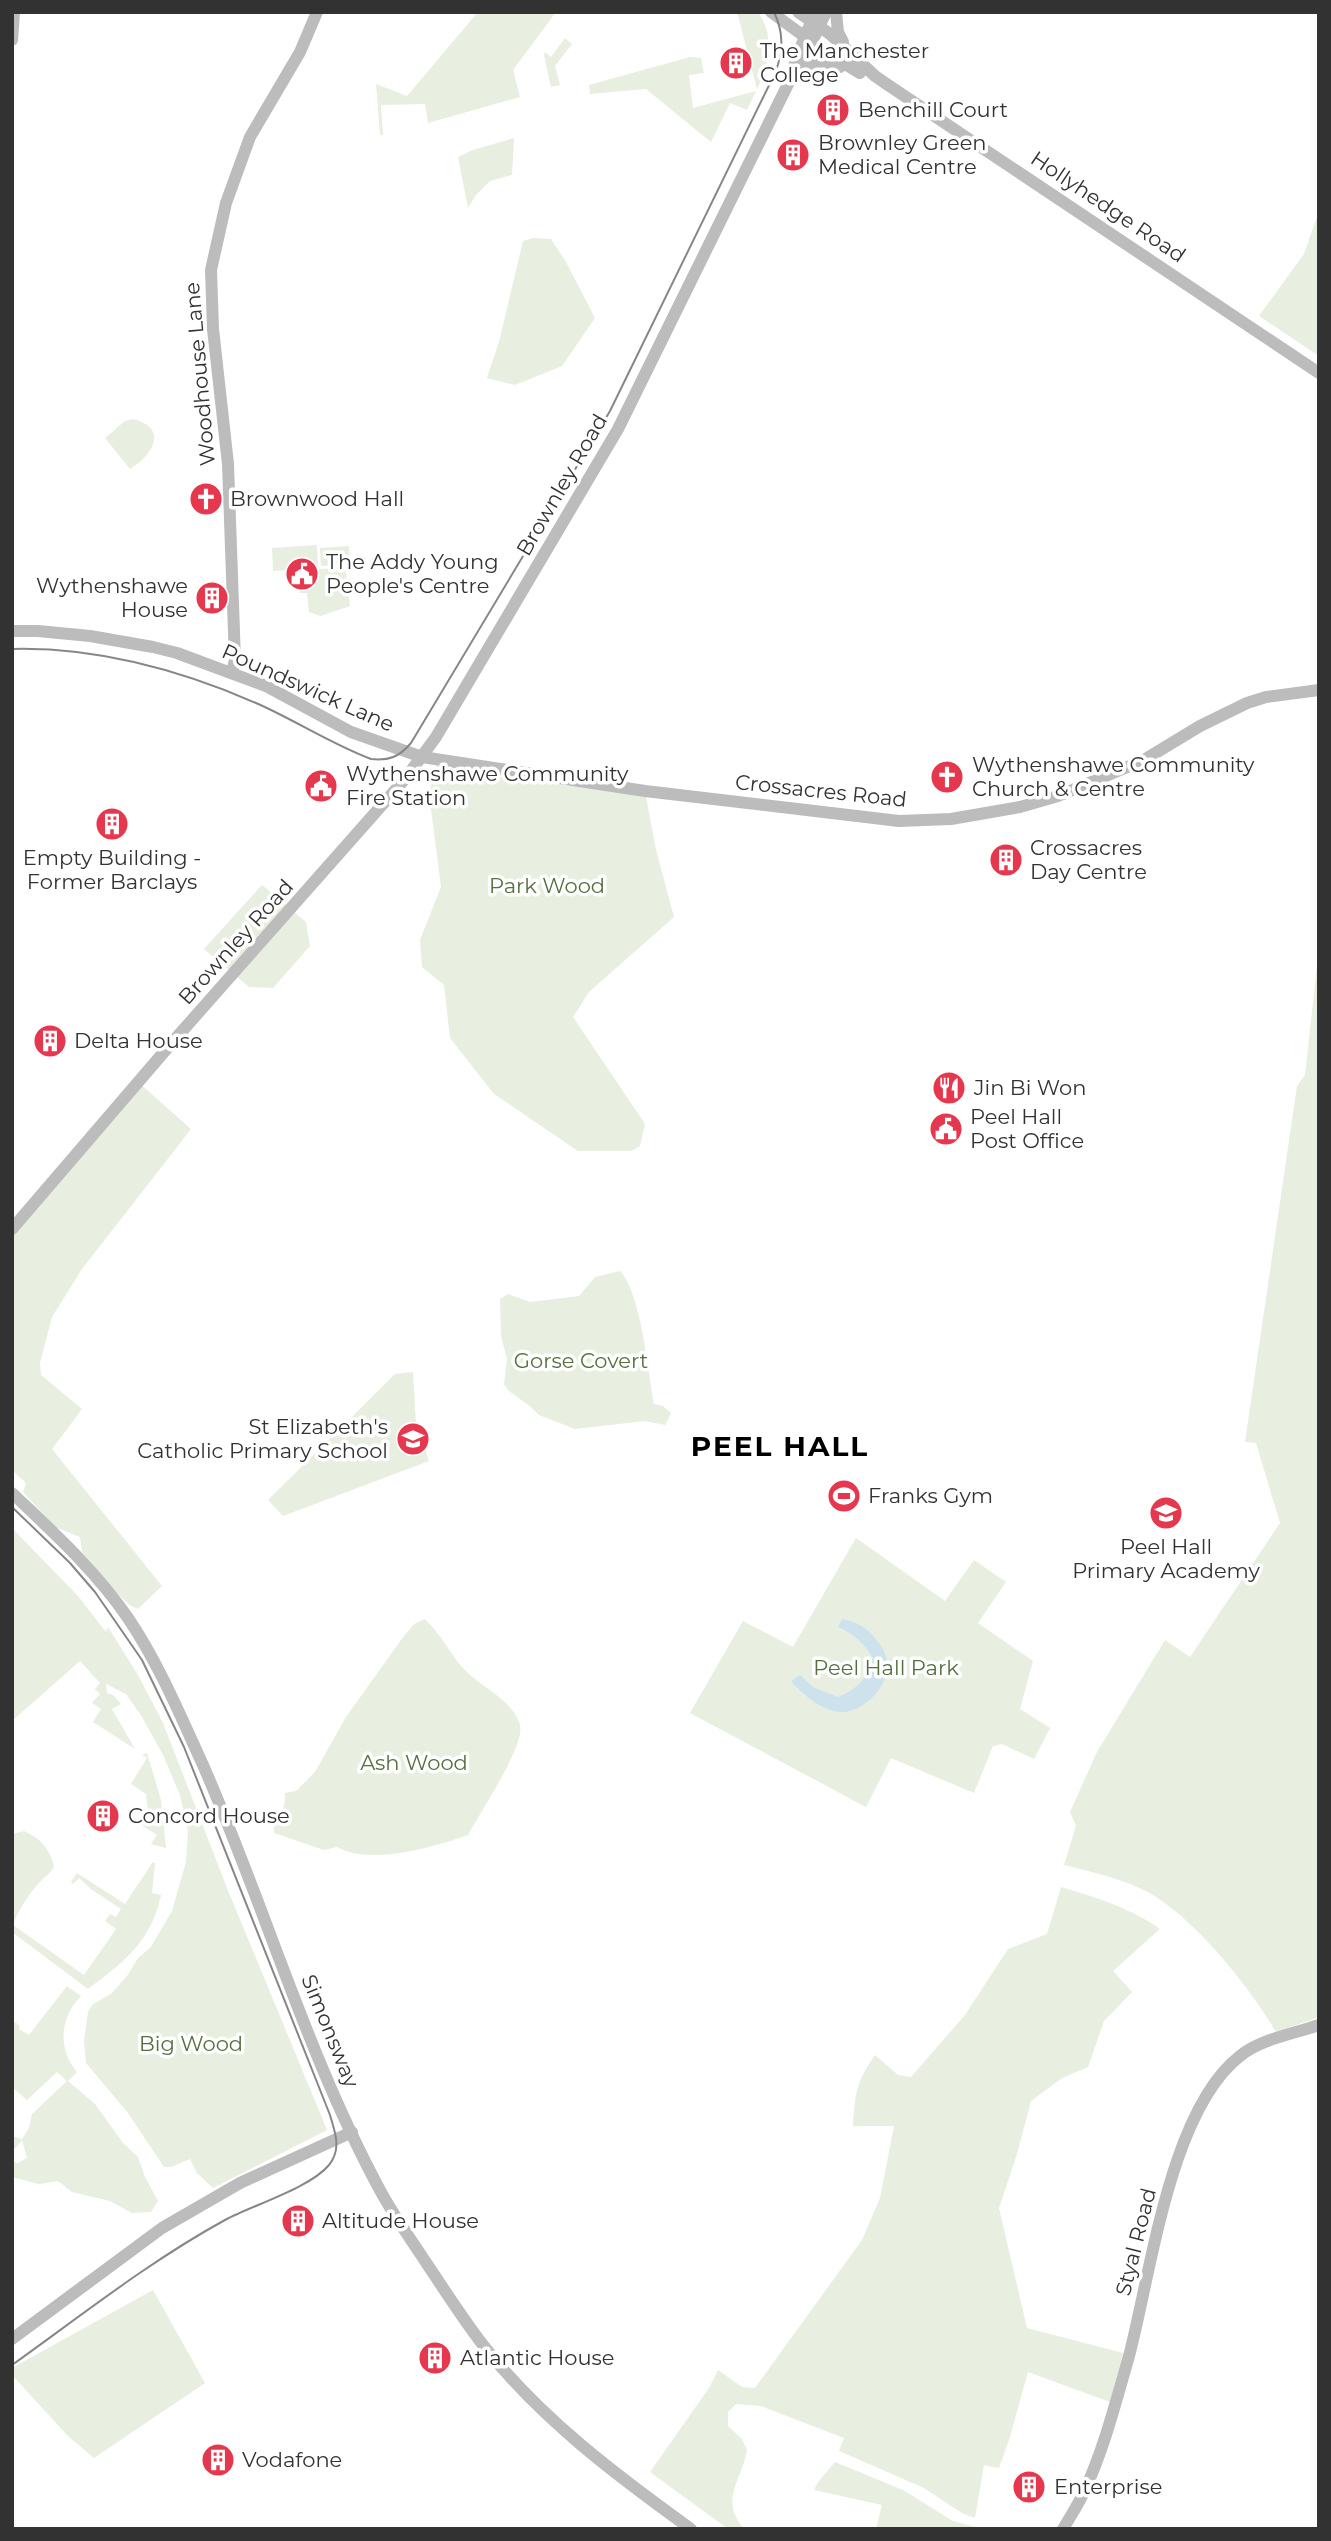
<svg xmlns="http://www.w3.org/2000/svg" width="1331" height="2541" viewBox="0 0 1331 2541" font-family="Montserrat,sans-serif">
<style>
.green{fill:#e8eee0}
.water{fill:#cde2ed}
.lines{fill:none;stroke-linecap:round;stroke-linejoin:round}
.secondary{stroke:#bcbcbc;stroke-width:12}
.tram{stroke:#878787;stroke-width:2}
.labels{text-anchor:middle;stroke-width:7;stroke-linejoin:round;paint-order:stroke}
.poi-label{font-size:21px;fill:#323232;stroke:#fff;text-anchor:start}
.street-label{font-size:21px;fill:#323232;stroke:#fff}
.park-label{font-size:21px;fill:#576e3e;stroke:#fff}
.district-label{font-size:28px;font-weight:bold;letter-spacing:2px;fill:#000;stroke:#fff}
</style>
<rect width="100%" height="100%" fill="#fff"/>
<!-- green -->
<path class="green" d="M478,12H556L513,70L520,97L428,123L425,104L381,105L383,135H380L376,84L407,96Z
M737,12H758C775,37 770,63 757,89Z
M565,38L572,44L555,66L560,85L551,87L544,55L545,52L551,57Z
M690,57L701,58L704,73L689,75L693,108L756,91L747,110L730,103L711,142L646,89L590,94L589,85Z
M514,138L512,175L490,181L476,195L468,208L458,157L473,150Z
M1319,211V356L1259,316L1304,254Z
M533,238L551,239L566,262L595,318L562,366L515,385L487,378L499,342L523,241Z
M133,419C169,428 153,455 130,469L105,438L125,421Z
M317,545L318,568L273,571L272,548Z
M349,546L350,564L321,566L320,548Z
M345,567L350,606L320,616L309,612L307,593H300L299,571Z
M437,763L645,791L656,850L674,917L589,992L573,1017L645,1124L640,1146L631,1151H578L494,1094L450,1038L444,985L422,967L420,940L441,887L429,793Z
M262,885L306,922L310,946L273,988L249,987L204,949Z
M1318,957L1319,2017L1276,2032C1249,1986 1194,1917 1146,1891C1120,1878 1092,1872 1064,1865L1076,1826L1070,1812L1097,1752L1165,1640L1190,1657L1280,1523L1256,1443L1245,1442L1297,1086L1305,1075Z
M138,1082L191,1129L82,1269L52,1317L40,1363L41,1375L82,1409L52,1449L162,1586L138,1609L131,1606L113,1590L97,1570L82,1552L80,1537L55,1527L23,1492L26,1483L12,1470V1236L89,1147Z
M620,1271C641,1293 648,1371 654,1404L663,1406L671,1413L665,1425L645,1421L575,1429L539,1415L531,1407L509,1391L504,1384L507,1359L501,1336L500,1299L508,1294L530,1302L579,1296L595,1277Z
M413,1372L416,1424L429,1461L283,1516L268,1500L395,1374Z
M12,1528L78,1596L106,1632L108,1627L138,1675L163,1723L227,1888L327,2130L213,2188L197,2173L190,2159L171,2167H164L128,2113L86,2063L84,2041L88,2012L93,2004L111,1994L127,1976L138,1958L151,1947L172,1911L186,1862L188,1831L180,1795L163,1755L142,1717L126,1694L106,1684L107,1693L113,1695L121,1704L112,1709L135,1749L93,1722L101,1709L92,1703L100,1694L95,1689L100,1683L80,1661L12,1721Z
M856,1538L945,1601L974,1560L1006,1582L978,1623L1033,1661L1020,1709L1050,1728L1034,1759L1002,1744L993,1746L974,1793L891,1758L866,1807L690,1713L743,1621L793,1647Z
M425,1619C443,1636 452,1659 469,1674C485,1689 507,1698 517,1718C520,1722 521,1728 520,1733C518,1755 480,1813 468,1835C434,1847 370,1866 337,1847L324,1850L274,1833V1821C284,1813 285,1805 285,1793L296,1791L315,1772L346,1717L401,1640L414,1624Z
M147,1753L161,1800L166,1848L151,1844L157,1835L140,1824L148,1811L146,1794L131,1784L147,1758L142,1755Z
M24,1831C41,1839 49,1848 54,1866C51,1873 48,1874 43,1879C31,1890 18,1910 13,1925L84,1975L116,1929L105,1921L110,1914L116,1917L121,1909L91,1889L79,1878L73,1884L71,1882L77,1873L125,1904L153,1862L155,1863L152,1893L161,1895C151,1942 124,1962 88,1989L12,1932V1834Z
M1061,1887C1097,1898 1129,1907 1160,1929L1113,1971L1132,1992L1104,2021L1088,2067L1062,2078L1031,2101L1017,2154L999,2208L1027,2328L1123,2353L1110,2402L1028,2372L1010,2437L999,2468L984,2465L975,2518L962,2513L924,2488L839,2451L844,2438L761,2406L736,2404L728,2412V2426L742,2439L747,2450C741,2483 719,2499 744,2529H728L650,2472L709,2388L718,2370L742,2387L755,2388L862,2240L880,2198L894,2126H853C855,2094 856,2082 875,2055L898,2075L911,2077L965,2015L1008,1949L1047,1934Z
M67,1986L81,1996C60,2017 57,2049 77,2072L68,2081L95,2104L123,2143L138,2157L145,2177L158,2201L151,2212L132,2213L110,2201L72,2192L58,2181L39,2184L12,2177V2161L18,2163L27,2158L22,2140L12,2152V2136L22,2139L29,2128L32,2114L67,2081L57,2072L27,2100L12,2087V2025L15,2022L20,2026L19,2029L29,2035Z
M153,2290L205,2383L94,2458L68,2436L12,2375V2368Z
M835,2462L903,2490L953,2521L983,2529H876L882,2505L814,2490L818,2482Z"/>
<!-- water -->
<path class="water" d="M842,1619C855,1621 866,1627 874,1637C880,1644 886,1652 887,1661C891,1684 864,1713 841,1712C822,1711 802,1694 791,1681L800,1675L813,1687L838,1697C857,1689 868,1679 873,1658C863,1643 855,1634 838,1627Z"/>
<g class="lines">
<!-- secondary -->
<path class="secondary" d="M771,12L827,53L860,73
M798,12L830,34L875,76L888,85L1319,373
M836,12L838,32L843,42
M12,40L14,12
M801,69C814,63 826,60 840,67
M798,72L826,12
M12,631H38L90,636L153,647L177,653L266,686L351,732L422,757L645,791L899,821L951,819L1020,807L1058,796L1144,760L1200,726L1247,703L1266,697L1319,690
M232,672L235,660L228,464L213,329L211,270L226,203L250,137L300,52L317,12
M12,1229L176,1038L405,779L436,737L618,429L791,78L796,59L815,12
M12,1493C53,1532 96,1571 128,1618C159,1664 180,1715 203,1765C265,1906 307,2056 381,2192C394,2216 410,2238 425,2261C444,2289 462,2318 483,2345C540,2418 616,2475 691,2529
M12,2339L162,2228L240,2183L352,2132
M1063,2529C1070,2517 1078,2505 1084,2492C1104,2449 1116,2401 1129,2356C1151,2273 1170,2110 1240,2056C1261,2039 1293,2034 1319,2025"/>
<!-- tram -->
<path class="tram" d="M12,649C95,647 180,670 256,703C295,720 331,744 371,759C389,761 399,757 411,743L610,411L776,71C783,50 784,33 774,12
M12,1507L70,1563L95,1592L142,1660L184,1747L330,2115C335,2132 342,2149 329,2165C310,2188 253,2205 225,2220C150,2261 82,2315 12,2365"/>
</g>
<!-- icons -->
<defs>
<symbol id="building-disc" viewBox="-11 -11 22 22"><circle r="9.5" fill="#e5374d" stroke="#fff"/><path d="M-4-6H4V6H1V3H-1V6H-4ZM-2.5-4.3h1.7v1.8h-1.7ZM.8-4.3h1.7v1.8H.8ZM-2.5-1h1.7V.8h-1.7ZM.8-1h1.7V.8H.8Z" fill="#fff"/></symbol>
<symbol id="church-disc" viewBox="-11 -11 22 22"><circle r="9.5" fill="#e5374d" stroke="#fff"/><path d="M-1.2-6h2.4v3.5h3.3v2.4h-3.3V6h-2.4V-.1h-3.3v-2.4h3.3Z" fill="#fff"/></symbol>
<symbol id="civic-disc" viewBox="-11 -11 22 22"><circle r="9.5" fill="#e5374d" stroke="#fff"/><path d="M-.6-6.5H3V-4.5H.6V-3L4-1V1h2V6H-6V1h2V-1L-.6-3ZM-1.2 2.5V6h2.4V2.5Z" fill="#fff"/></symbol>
<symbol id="restaurant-disc" viewBox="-11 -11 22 22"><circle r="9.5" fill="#e5374d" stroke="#fff"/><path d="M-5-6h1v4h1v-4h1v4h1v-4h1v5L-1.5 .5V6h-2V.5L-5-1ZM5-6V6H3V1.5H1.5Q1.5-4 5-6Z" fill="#fff"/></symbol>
<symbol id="school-disc" viewBox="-11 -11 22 22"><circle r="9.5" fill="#e5374d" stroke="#fff"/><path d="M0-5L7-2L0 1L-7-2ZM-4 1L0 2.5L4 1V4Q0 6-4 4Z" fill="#fff"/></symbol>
<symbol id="stadium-disc" viewBox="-11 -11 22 22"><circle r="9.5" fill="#e5374d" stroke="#fff"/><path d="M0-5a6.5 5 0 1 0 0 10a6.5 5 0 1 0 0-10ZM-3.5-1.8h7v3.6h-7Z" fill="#fff"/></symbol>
</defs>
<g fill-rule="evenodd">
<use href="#building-disc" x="717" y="44" width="38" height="38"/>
<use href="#building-disc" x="814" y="91" width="38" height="38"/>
<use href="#building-disc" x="774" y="136" width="38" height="38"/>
<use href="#church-disc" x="187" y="480" width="38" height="38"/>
<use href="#civic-disc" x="283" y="555" width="38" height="38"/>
<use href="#building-disc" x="193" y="579" width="38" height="38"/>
<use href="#church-disc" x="928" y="758" width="38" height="38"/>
<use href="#civic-disc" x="302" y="767" width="38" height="38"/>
<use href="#building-disc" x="93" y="805" width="38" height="38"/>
<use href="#building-disc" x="987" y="841" width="38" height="38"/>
<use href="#building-disc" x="31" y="1022" width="38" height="38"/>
<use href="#restaurant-disc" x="930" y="1069" width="38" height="38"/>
<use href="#civic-disc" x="927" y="1110" width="38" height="38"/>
<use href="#school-disc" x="394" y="1420" width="38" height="38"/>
<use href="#stadium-disc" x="825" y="1477" width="38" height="38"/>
<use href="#school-disc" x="1147" y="1494" width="38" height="38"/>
<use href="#building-disc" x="84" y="1797" width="38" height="38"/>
<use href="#building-disc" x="279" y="2202" width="38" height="38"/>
<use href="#building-disc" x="416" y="2339" width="38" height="38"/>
<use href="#building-disc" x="199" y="2441" width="38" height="38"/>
<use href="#building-disc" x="1010" y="2468" width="38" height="38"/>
</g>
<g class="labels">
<!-- poi labels -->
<g class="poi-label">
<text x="760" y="58">The Manchester<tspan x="760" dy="24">College</tspan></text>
<text x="858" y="117">Benchill Court</text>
<text x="818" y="150">Brownley Green<tspan x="818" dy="24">Medical Centre</tspan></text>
<text x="230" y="506">Brownwood Hall</text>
<text x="326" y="569">The Addy Young<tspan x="326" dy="24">People's Centre</tspan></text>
<text x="188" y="593" text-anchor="end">Wythenshawe<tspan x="188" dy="24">House</tspan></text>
<text x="972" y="772">Wythenshawe Community<tspan x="972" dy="24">Church &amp; Centre</tspan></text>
<text x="346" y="781">Wythenshawe Community<tspan x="346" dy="24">Fire Station</tspan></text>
<text x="1030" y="855">Crossacres<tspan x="1030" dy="24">Day Centre</tspan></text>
<text x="112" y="865" text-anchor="middle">Empty Building -<tspan x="112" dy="24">Former Barclays</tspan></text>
<text x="74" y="1048">Delta House</text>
<text x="974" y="1095">Jin Bi Won</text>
<text x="970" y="1124">Peel Hall<tspan x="970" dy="24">Post Office</tspan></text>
<text x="388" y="1434" text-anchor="end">St Elizabeth's<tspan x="388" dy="24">Catholic Primary School</tspan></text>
<text x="868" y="1503">Franks Gym</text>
<text x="1166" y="1554" text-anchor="middle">Peel Hall<tspan x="1166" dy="24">Primary Academy</tspan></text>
<text x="128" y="1823">Concord House</text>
<text x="322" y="2228">Altitude House</text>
<text x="460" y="2365">Atlantic House</text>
<text x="242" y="2467">Vodafone</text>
<text x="1054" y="2494">Enterprise</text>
</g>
<!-- street labels -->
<g class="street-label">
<text transform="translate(1108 207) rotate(34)" y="7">Hollyhedge Road</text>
<text transform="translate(200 374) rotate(-95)" y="7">Woodhouse Lane</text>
<text transform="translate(562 485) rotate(-60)" y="7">Brownley Road</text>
<text transform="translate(308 688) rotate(24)" y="7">Poundswick Lane</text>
<text transform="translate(821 791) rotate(6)" y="7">Crossacres Road</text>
<text transform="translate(236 942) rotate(-48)" y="7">Brownley Road</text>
<text transform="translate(330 2031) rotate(68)" y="7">Simonsway</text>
<text transform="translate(1136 2242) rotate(-76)" y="7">Styal Road</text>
</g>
<!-- park labels -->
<g class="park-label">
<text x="547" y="893">Park Wood</text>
<text x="581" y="1368">Gorse Covert</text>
<text x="886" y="1675">Peel Hall Park</text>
<text x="414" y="1770">Ash Wood</text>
<text x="191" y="2051">Big Wood</text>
</g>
<!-- district labels -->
<g class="district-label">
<text x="780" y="1456">PEEL HALL</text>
</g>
</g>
<!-- border -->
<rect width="1331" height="2541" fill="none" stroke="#323232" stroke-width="28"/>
</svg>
